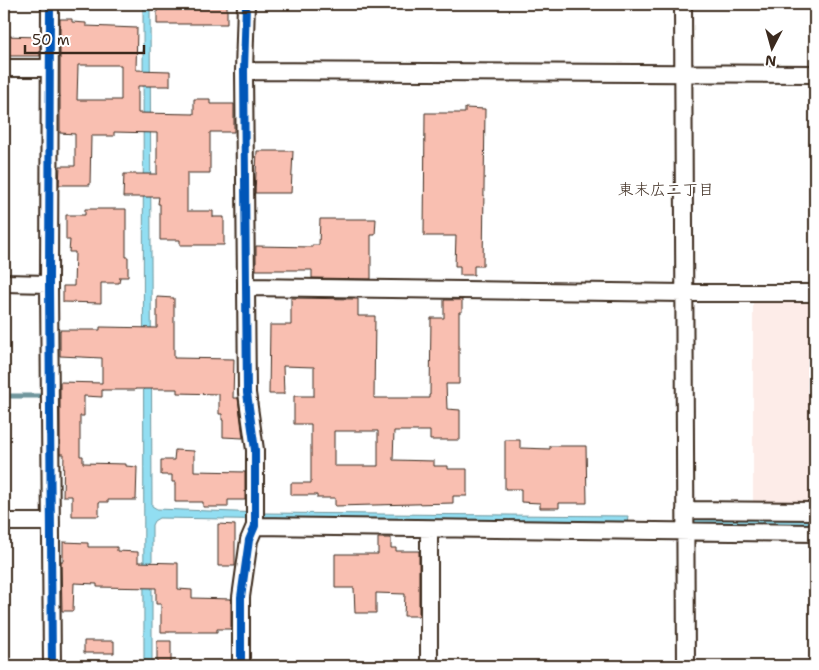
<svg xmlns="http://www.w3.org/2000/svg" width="819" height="670" viewBox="0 0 819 670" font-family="'Shantell Sans','Klee One',sans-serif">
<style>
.built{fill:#fdece8}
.water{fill:#92def2;stroke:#6f969d}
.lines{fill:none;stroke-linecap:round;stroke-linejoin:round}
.stream{stroke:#6f969d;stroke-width:5}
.building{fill:#f9bfb1;stroke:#3b2a1e;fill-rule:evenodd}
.minor-casing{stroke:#3b2a1e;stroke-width:20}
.minor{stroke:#fff;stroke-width:16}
.cycleway-casing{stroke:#fff;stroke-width:11}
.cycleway{stroke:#0057b8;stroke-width:8}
.labels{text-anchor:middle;stroke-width:4;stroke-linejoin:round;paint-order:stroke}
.neighbourhood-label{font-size:16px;fill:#3b2a1e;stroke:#fff}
</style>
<rect width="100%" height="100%" fill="#fff"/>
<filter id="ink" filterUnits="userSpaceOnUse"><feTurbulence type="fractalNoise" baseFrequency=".02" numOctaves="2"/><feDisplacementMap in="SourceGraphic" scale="10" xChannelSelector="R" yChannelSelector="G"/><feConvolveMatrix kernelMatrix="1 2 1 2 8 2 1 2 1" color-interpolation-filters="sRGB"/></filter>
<g filter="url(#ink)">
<!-- built -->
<path class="built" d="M753,297H815V506L753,505Z"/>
<!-- water -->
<path class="water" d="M143,4H150L152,506L157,509L261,513L628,516L627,525L159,518L154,521L152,525V666H144Z
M691,515L815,517V527L691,526Z"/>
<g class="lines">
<!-- stream -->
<path class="stream" d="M4,396H40"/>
</g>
<!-- building -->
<path class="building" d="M157,4H227V24H157Z
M60,19H72V22L86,23V26L137,28L136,70L170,71V86H138V113L194,114V99H210V104H234V132H210V173H187V211H213V217H224V245H180V240H160V204H158L159,197H123L124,174H157V133L114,132V136H91L90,185H59L60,166H75V134L60,133ZM78,65H121V100H77Z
M4,36L40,37V56H4Z
M465,108L485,109L483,266H474V275H460V266H455L456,236H424L425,113H465Z
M257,151H293L291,193H255Z
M85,209H126V257H128V277H120L119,283H101V303L63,302V286H74L75,252H69L70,240H66V215H85Z
M320,219H376L375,235H371V279L312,278V270H256V246L312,247V245H319Z
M157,297L174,298V358L234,359L233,398H238L243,438L223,437V420H222V414H219V394L177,393V389H135V390H102V397L84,396V416H80V456H83V463L126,464V466L137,467L136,500H108V502H99V516H72V496H63L64,454H60V382L102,383V358L60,356V330H100V327L157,328Z
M291,298L358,299V316H375L374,398H429V395H430L431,318H444V300H462V312H459V384H446L447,409L460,410V440H430V431H394L393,460L434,461V466H448V469H467V496H453V503L335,506V498H317V495H291V483H311V424H294V396H314V367L283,366L284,394H269L270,325H291ZM334,431H378V466H334Z
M505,440H520V448L550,449V446H586L587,503H559V508H540V503L521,502V489H505Z
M175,450L194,451V471L245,472V500H228V507H203V502H175V482H172V475H161V460H174Z
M218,524L235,525V566H218Z
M378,538H391V548H396V551H419V616H404L405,594L376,593V613H355L354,588H335V554H378Z
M63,542L88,543V547H117V551L138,552V562L178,563V589L192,590V598L231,599V629H217V632H161V604H156V588L97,587V584L74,583L73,611H62L61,561H63Z
M84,641H114V653H84Z
M157,641H171V666H157Z"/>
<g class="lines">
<defs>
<path id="minor" d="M50,4L49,284L52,666
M683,4L686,666
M4,68H49
M244,71L815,74
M4,283L49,284
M246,287L684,293H815
M685,510L815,511
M4,522H51
M255,526L815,533
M241,666V597L249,540L255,526V450L247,393L244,71L246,4
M429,666V529"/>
</defs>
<!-- minor casing -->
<use href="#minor" class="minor-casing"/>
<!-- minor -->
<use href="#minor" class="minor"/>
<defs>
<path id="cycleway" d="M50,4L49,284L52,666
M241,666V597L249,540L255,526V450L247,393L244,71L246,4"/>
</defs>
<!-- cycleway casing -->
<use href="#cycleway" class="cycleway-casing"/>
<!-- cycleway -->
<use href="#cycleway" class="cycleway"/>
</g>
</g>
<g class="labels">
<!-- neighbourhood labels -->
<g class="neighbourhood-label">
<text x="666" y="195">東末広二丁目</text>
</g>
</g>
<!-- margin -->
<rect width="819" height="670" fill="none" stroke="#fff" stroke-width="20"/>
<rect x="10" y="10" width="799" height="650" fill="none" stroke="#3b2a1e" stroke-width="2" filter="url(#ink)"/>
<!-- north arrow -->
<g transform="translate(772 48) rotate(186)" stroke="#ffffff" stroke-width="4" paint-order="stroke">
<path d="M0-4L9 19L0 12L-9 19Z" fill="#3b2a1e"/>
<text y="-8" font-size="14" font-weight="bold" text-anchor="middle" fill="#3b2a1e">N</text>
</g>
<!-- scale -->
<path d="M25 45v8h119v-8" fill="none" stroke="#3b2a1e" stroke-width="2.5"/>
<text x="32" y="45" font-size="15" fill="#3b2a1e" stroke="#ffffff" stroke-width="4" paint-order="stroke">50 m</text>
</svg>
